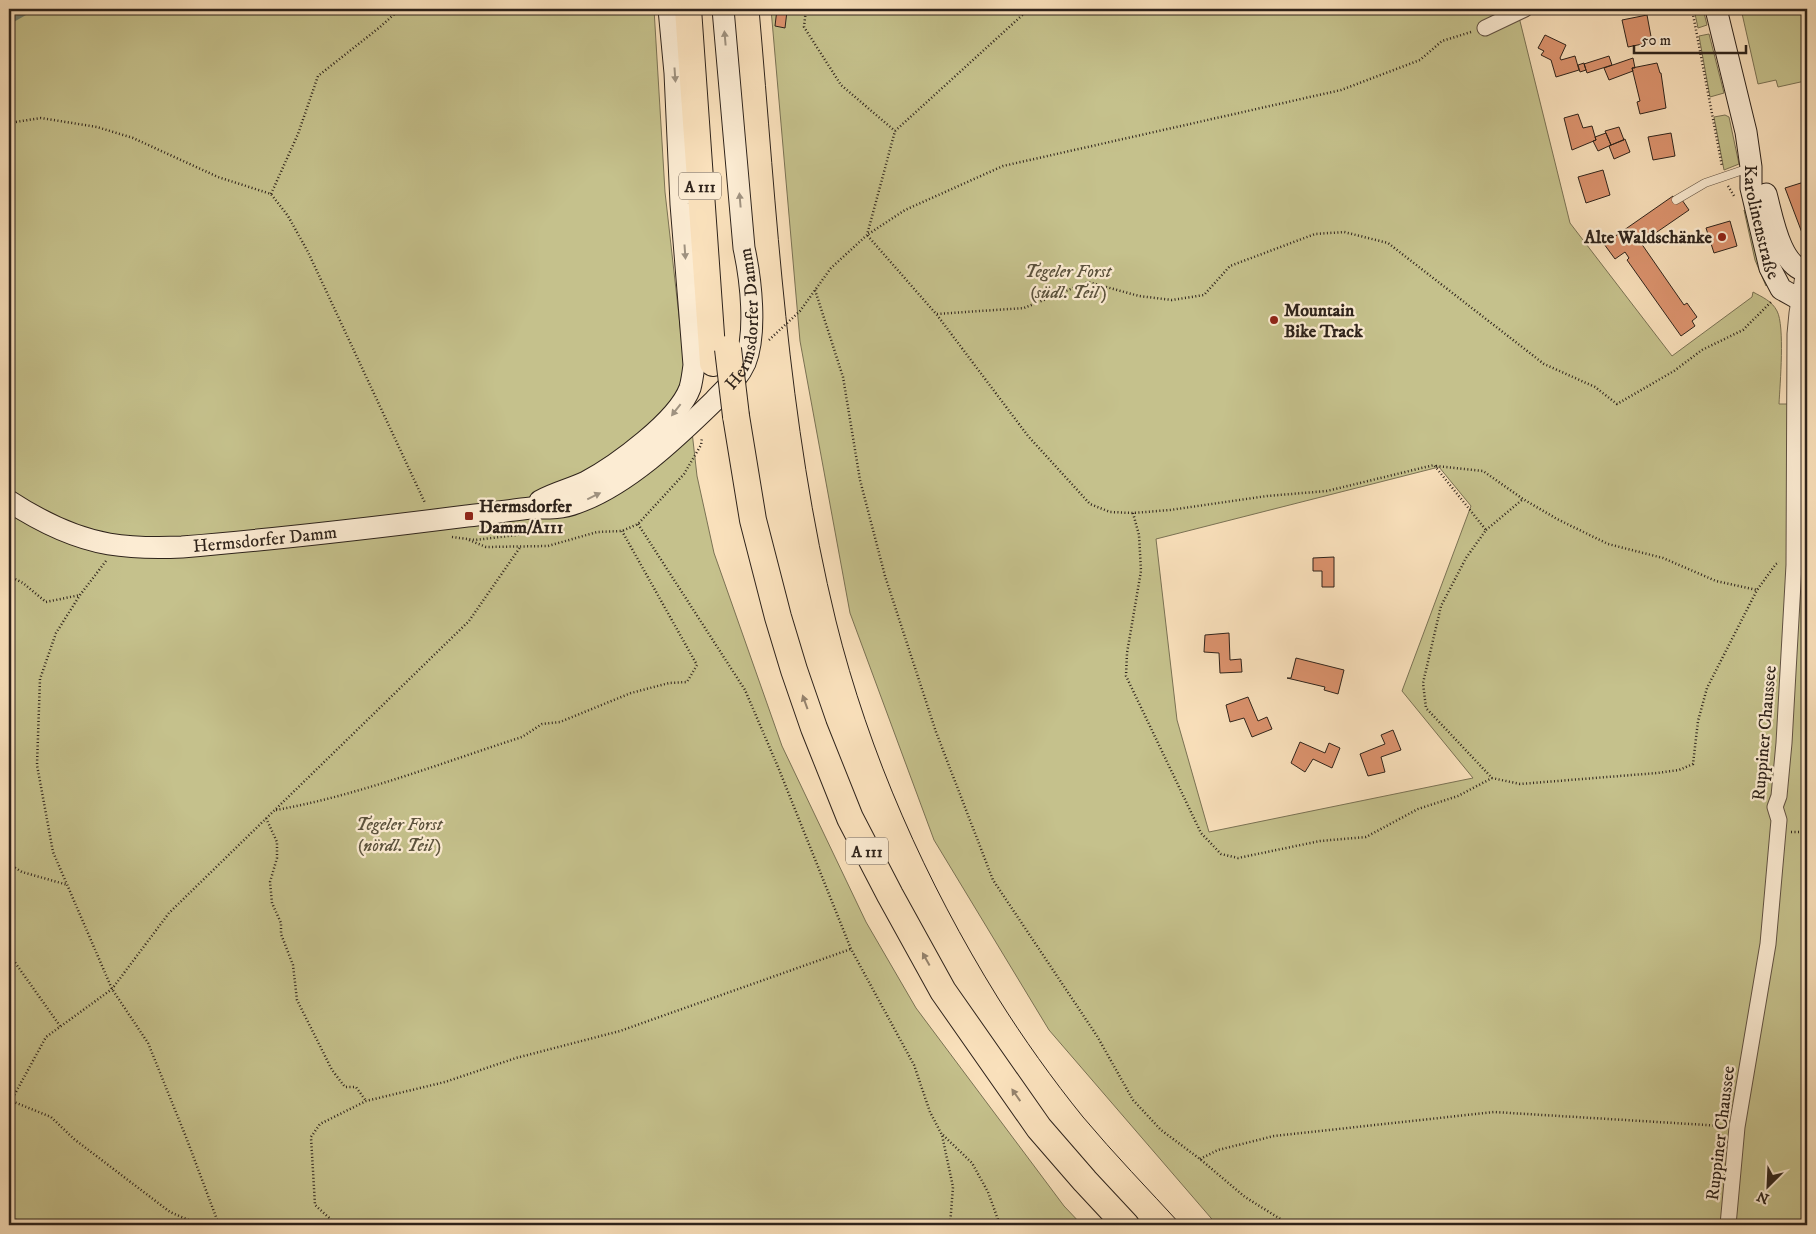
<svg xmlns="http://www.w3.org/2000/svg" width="1816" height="1234" viewBox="0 0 1816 1234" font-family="'IM FELL DW Pica',serif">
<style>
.green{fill:#c5c18c;stroke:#7a7254;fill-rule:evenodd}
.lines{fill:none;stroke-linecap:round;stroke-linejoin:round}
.stream{stroke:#728071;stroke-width:4.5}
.building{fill:#dc936e;stroke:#2e231b}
.service-casing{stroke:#615243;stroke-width:9}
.minor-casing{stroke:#615243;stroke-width:17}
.secondary-casing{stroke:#2e231b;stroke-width:23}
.motorway-casing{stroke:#2e231b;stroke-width:28}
.path{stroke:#2e231b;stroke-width:2.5;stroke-dasharray:1 2.5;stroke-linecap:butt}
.service{stroke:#fcecd3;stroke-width:8}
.minor{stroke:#fcecd3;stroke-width:15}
.secondary{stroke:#fcecd3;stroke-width:21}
.motorway{stroke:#fae1bc;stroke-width:26}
.tram{stroke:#2e231b;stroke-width:1}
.motorway-bridge-casing{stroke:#2e231b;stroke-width:28;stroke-linecap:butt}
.motorway-bridge{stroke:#fae1bc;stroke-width:26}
.oneway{fill:#9f9280}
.oneway2{fill:#94826c}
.poi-dot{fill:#8f2418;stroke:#fcecd3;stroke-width:2}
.labels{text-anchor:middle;stroke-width:4.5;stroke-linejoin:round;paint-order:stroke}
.shield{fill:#fcecd3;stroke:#6c5f52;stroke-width:1}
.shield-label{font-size:16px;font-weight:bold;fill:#2e231b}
.street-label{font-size:18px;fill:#2e231b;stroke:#fcecd3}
.poi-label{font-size:18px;font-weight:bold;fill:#2e231b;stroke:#fcecd3;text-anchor:start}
.park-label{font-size:18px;font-style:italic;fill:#5b523d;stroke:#fcecd3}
</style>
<rect width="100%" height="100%" fill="#fae1bc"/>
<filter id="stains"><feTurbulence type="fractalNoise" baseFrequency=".004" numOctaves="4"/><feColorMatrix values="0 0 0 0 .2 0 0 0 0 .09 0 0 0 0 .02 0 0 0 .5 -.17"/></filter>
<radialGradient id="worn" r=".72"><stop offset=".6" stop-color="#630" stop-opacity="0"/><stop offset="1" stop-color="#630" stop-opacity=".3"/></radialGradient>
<!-- green -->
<path class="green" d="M9,9H654L665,192L697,476L714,553L782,746L866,922L916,1008L1064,1206L1082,1225H9Z
M771,9H1517L1570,223L1672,356L1752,297L1753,292C1762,297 1772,301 1777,311C1785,326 1780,384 1779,404H1807V1225H1217L1049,1030L934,840L850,613L800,341ZM1439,467L1471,506L1402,691L1473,778L1209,832L1177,720L1156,539Z
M1694,9H1703L1707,25L1698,28Z
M1741,9H1807V86L1805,81L1778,87L1776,80L1758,84Z
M1709,34L1724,93L1710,97L1699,36Z
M1725,115L1729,117L1739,164L1724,170L1714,117Z
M1744,210L1748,213L1768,284L1766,286L1755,260Z"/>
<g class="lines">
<!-- stream -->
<path class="stream" d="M9,22L32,9"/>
</g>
<!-- building -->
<path class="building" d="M777,9L787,11L785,28L775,26Z
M1647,15L1652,42L1628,47L1622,20Z
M1545,35L1566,45L1560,58L1561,60L1575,56L1579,70L1556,77L1551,60L1541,55L1544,51L1538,48Z
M1609,56L1612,65L1587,73L1584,64Z
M1633,58L1635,68H1632L1633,71L1609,80L1604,68Z
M1584,63L1586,70L1580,72L1578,65Z
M1657,63L1660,73H1661L1666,108L1640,114L1637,102L1640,101L1632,68Z
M1578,114L1583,128L1592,126L1596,140L1572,150L1564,118Z
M1619,127L1624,140L1611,145L1605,131Z
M1606,133L1611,145L1598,151L1593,141L1596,140L1595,137Z
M1671,133L1675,156L1653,160L1648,137Z
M1625,139L1630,152L1614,159L1609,146Z
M1603,170L1610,195L1586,203L1578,177Z
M1804,182H1807V246L1785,188Z
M1673,196L1678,203L1682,200L1689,210L1641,243L1684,305L1687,303L1697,317L1692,321L1695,326L1681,336L1627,260L1629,258L1625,252L1615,259L1604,244Z
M1730,221L1737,246L1714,253L1706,228Z
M1334,557V587H1322V571H1313V558Z
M1229,633L1230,660L1241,659L1242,672L1220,673L1219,653L1204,652L1205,635Z
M1296,658L1344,670L1338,694L1324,690L1325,687L1287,678H1291Z
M1248,697L1258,721L1267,717L1272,729L1252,737L1244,718L1230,722L1226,705Z
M1393,730L1401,750L1381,757L1385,772L1368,776L1360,754L1385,744L1381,735Z
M1300,742L1325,753L1329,743L1340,748L1332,768L1313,759L1305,772L1291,763Z"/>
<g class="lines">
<defs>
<path id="service" d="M1676,200L1705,183L1749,168"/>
<path id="minor" d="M1485,28L1525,9
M1728,1225L1737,1127L1768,944L1778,831L1779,820L1775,807L1779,796L1784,743L1794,565L1795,334L1797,313L1804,270"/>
<g id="secondary">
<path id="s1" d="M1716,9L1746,132L1751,167V188L1770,268L1781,289L1799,299L1807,300"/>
<path d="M1766,194C1772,215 1780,268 1807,271"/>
<path id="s2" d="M9,501C38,520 74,538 109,544C133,548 158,548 182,547C278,539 372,528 467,516C488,514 510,510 531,508C546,508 561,509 576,503C626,486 676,438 714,401C725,389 738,379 745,363C757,333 751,280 744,248L723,9"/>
<path d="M540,501C554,493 571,489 586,482C616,466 678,421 690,388C692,381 693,373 694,365L681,204L675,73L669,9"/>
</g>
<path id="motorway" d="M688,9L713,363
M736,416L753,520L778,617L794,670L814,728L850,818L890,895L943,991L1039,1128L1085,1181L1126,1225"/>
</defs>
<!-- service casing -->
<use href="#service" class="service-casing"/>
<!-- minor casing -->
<use href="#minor" class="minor-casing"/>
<!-- secondary casing -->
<use href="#secondary" class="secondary-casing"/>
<!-- motorway casing -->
<use href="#motorway" class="motorway-casing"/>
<!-- path -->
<path class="path" d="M806,9L804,27L841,85L895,131
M1692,9L1722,166
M1471,32L1442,41L1420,60L1341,90L1003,166L905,210L867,235L937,315L1028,436L1090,504L1110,512L1133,513L1170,510L1267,496L1327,491L1434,465L1486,530L1466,558L1441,606L1423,683L1426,708L1492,778L1520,784L1657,773L1679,770L1693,764L1698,721L1707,688L1757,590L1776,564L1779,562
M9,123L41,118L97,127L133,138L218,177L271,194L288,216L308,252L425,503
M1728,186L1734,196
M271,194L298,134L318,76L380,27L400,9
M815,290L843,377L860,480L885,576L936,732L993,880L1097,1036L1133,1100L1161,1130L1200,1159L1245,1197L1290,1225
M937,314L1024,308L1088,282L1139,296L1172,300L1204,295L1230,266L1315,234L1344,232L1388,243L1544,364L1595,387L1617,404L1674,371L1702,350L1743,330L1771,302
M769,340L800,311L831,268L867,235L895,131L1029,9
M1436,466L1483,471L1523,499L1557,519L1608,544L1663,558L1716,581L1757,590
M1133,513L1139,535L1141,571L1127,653L1126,676L1201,833L1221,854L1238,858L1320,841L1366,837L1418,809L1458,796L1492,778
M638,524L745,690L778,767L851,949L914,1065L930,1112L942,1135L953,1187L950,1225
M1486,530L1523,499
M452,537L475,540L517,535L537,527
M469,540L486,547L548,546L597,532L622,531L638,524L684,474L701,445L702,438
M106,561L80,595L56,633L40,679L37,765L53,852L112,989L148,1043L186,1137L219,1225
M9,576L23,583L46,602L80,595
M276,810C360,795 441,763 522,737L542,724L560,722L631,693L669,683L687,682L697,665L622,531
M266,818L277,842V858L270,882L272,903L281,923V934L293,965L297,1000L332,1070L345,1087H356L366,1101
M1791,832H1807
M9,864L22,872L68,885
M9,954L60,1026
M9,1100L51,1117L74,1139L170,1212L200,1225
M11,1101L46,1037L112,989L169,913L469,621L521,546
M943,1135L972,1163L988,1192L1000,1225
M1200,1159L1218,1150L1274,1136L1494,1112L1723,1126
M9,1218L33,1225
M337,1225L315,1205L311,1137L320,1124L366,1101L445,1082L516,1058L620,1031L851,949"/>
<!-- service -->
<use href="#service" class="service"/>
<!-- minor -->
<use href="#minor" class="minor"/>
<!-- secondary -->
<use href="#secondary" class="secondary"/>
<!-- motorway -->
<use href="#motorway" class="motorway"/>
<!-- tram -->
<path class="tram" d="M759,9C777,213 787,421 836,621C869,754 926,882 998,998C1023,1038 1053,1080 1083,1117C1114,1154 1148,1189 1181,1225"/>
<defs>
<path id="motorway-bridge" d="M728,349L736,416"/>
</defs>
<!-- motorway-bridge casing -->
<use href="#motorway-bridge" class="motorway-bridge-casing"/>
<!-- motorway-bridge -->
<use href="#motorway-bridge" class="motorway-bridge"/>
</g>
<!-- one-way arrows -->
<defs><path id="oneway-solid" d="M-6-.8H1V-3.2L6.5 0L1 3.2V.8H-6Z" transform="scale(1.25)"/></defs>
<g class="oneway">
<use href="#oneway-solid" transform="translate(725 38) rotate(-95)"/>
<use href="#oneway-solid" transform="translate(675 75) rotate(86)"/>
<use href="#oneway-solid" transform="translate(740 200) rotate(-95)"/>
<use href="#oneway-solid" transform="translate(685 252) rotate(86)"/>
<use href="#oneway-solid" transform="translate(676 410) rotate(128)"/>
<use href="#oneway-solid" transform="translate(594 496) rotate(-26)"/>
</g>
<g class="oneway2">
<use href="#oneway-solid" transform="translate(805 702) rotate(-110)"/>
<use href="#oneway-solid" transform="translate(926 959) rotate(-119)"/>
<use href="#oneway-solid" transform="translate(1016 1095) rotate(-125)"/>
</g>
<!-- markers -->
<g class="poi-dot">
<circle cx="1722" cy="237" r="5"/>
<circle cx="1274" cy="320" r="5"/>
<rect x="464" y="511" width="10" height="10" rx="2.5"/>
</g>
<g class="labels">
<!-- shield labels -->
<g class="shield">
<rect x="679" y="172.5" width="42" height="27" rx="4"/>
<rect x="846" y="837.5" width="42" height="27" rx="4"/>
</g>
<g class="shield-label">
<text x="700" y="192">A 111</text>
<text x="867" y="857">A 111</text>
</g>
<!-- street labels -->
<g class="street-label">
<text dy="6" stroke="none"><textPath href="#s1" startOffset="218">Karolinenstraße</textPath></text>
<text dy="6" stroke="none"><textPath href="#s2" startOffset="845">Hermsdorfer Damm</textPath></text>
<text dy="6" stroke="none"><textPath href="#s2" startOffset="266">Hermsdorfer Damm</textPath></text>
<text transform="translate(1764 733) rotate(-85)" y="6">Ruppiner Chaussee</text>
<text transform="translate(1720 1133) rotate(-83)" y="6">Ruppiner Chaussee</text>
</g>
<!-- poi labels -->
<g class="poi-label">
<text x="1712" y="243" text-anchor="end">Alte Waldschänke</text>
<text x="1284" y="316">Mountain<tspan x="1284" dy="21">Bike Track</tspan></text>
<text x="479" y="512">Hermsdorfer<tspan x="479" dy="21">Damm/A111</tspan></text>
</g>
<!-- park labels -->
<g class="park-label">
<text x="1068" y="277">Tegeler Forst<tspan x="1068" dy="21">(südl. Teil)</tspan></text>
<text x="399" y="830">Tegeler Forst<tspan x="399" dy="21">(nördl. Teil)</tspan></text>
</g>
</g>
<!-- margin -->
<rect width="1816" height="1234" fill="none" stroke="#fae1bc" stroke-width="30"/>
<rect x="10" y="10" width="1796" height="1214" fill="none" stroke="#2e231b" stroke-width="2.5"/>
<rect x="15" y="15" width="1786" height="1204" fill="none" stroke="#2e231b"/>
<!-- north arrow -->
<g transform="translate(1768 1186) rotate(204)" stroke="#fcecd3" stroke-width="4" paint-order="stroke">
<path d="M0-4L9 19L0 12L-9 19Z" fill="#2e231b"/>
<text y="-8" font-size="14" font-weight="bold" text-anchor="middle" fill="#2e231b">N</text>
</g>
<!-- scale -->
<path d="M1634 45v8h112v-8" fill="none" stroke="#2e231b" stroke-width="2.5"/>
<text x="1641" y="45" font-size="15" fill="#2e231b" stroke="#fcecd3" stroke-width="4" paint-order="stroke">50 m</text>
<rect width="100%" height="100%" filter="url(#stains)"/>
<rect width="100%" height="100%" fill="url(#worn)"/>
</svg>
